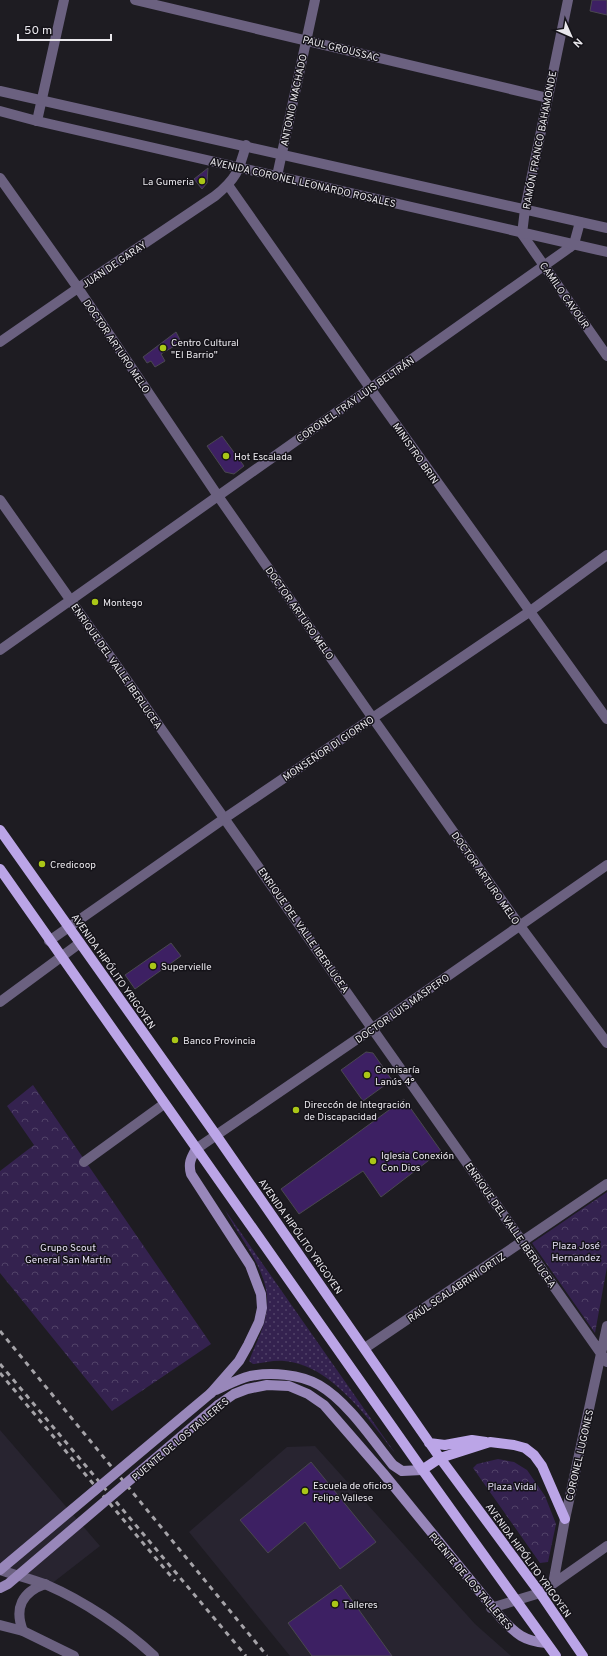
<svg xmlns="http://www.w3.org/2000/svg" width="607" height="1656" viewBox="0 0 607 1656" font-family="Overpass,sans-serif">
<style>
.built{fill:#282430}
.grass{fill:url(#grass-dots)}
.forest{fill:url(#forest-crowns)}
.building{fill:#3d2063;stroke:#4a484f}
.lines{fill:none;stroke-linecap:round;stroke-linejoin:round}
.minor{stroke:#6b6180;stroke-width:10}
.tertiary{stroke:#6b6180;stroke-width:10}
.secondary{stroke:#9887ba;stroke-width:10}
.primary{stroke:#bba5e7;stroke-width:10}
.rail{stroke:#a5a3a8;stroke-width:3;stroke-dasharray:5 5;stroke-linecap:butt}
.secondary-bridge{stroke:#9887ba;stroke-width:10}
.poi-dot{fill:#aac717;stroke:#151319;stroke-width:1.5}
.labels{text-anchor:middle;stroke-width:3;stroke-linejoin:round;paint-order:stroke}
.street-label{font-size:10px;fill:#e9e7ec;stroke:#151319}
.poi-label{font-size:10px;fill:#e9e7ec;stroke:#151319;text-anchor:start}
.park-label{font-size:10px;fill:#e3ddf2;stroke:#151319}
</style>
<defs>
<pattern id="grass-dots" width="8" height="8" patternUnits="userSpaceOnUse"><rect width="8" height="8" fill="#34224f"/><path d="M2 2h.1M6 6h.1" fill="none" stroke="#514268" stroke-width="1.8" stroke-linecap="round"/></pattern>
<pattern id="forest-crowns" width="20" height="18" patternUnits="userSpaceOnUse"><rect width="20" height="18" fill="#34224f"/><path d="M2 6a3 3 0 1 1 6 0M12 15a3 3 0 1 1 6 0" fill="none" stroke="#514268"/></pattern>
</defs>
<rect width="100%" height="100%" fill="#1e1c22"/>
<!-- built -->
<path class="built" d="M0,1430L100,1546L46,1588L0,1563Z
M315,1446L475,1624L511,1656H290L189,1532L287,1447Z"/>
<!-- grass -->
<path class="grass" d="M225,1210L395,1453C369,1419 330,1364 284,1361C274,1360 263,1363 253,1364L249,1361C255,1345 263,1331 266,1315C274,1275 242,1243 225,1210Z"/>
<!-- forest -->
<path class="forest" d="M33,1085L211,1344L112,1411L0,1273V1171L34,1145L7,1106Z
M607,1192V1267L595,1333L532,1243Z
M498,1459L514,1462L527,1470L545,1496L556,1524L548,1562L540,1563L473,1468L477,1464Z"/>
<!-- building -->
<path class="building" d="M592,0H607V15L590,11Z
M208,168L207,183L202,189L194,179Z
M176,332L181,342L161,354L165,361L155,367L151,361L147,363L143,357Z
M222,436L244,466L234,474L225,472L207,446Z
M171,943L181,956L135,989L125,975Z
M366,1052L373,1053L392,1080L363,1101L341,1070Z
M404,1099L441,1151L381,1197L363,1171L299,1214L281,1189Z
M311,1462L376,1542L340,1569L305,1522L268,1553L240,1520Z
M341,1585L392,1656H312L288,1623Z"/>
<g class="lines">
<!-- minor -->
<path class="minor" d="M135,0L548,98
M37,121L64,0
M277,176L315,0
M0,178L78,288L218,496L372,717L520,926L607,1043
M228,185L370,388L607,719
M522,234L607,356
M0,342L78,288L215,196C236,179 239,171 246,145
M0,500L607,1362
M0,650L569,248L574,244L580,222
M49,941L225,818L529,612L607,555
M0,1002L80,943
M196,1149L373,1028L607,865
M84,1162L164,1104
M365,1348L607,1184
M553,1584L565,1519L607,1326
M491,1608L540,1593L607,1546
M23,1631C14,1608 22,1592 45,1584"/>
<!-- tertiary -->
<path class="tertiary" d="M0,91L607,228
M0,111L37,121L607,252
M522,234L525,209L568,0
M0,1570C15,1575 32,1579 47,1585C84,1601 124,1628 154,1656
M0,1625L23,1631L74,1656"/>
<!-- secondary -->
<path class="secondary" d="M196,1149C191,1158 188,1163 191,1174L250,1265L261,1294L262,1308L259,1322L248,1345L239,1361L211,1393
M216,1390C227,1385 238,1379 250,1376C271,1372 300,1374 319,1385C348,1402 372,1439 393,1465L402,1471L422,1470
M218,1405L234,1394L247,1389L267,1385L289,1386L308,1394L324,1405L383,1473L502,1619C516,1634 524,1641 546,1643"/>
<!-- primary -->
<path class="primary" d="M0,830L216,1135L440,1458L540,1593L583,1656
M0,869L419,1465L556,1656
M429,1443L445,1445L472,1440L486,1442
M422,1470L440,1458L490,1442L514,1445L525,1448L534,1455L542,1466L565,1519"/>
<!-- rail -->
<path class="rail" d="M0,1331L267,1656
M0,1364L246,1656
M0,1373L175,1581"/>
<!-- secondary-bridge -->
<path class="secondary-bridge" d="M0,1570L211,1393
M0,1588L8,1584L218,1405"/>
</g>
<!-- markers -->
<g class="poi-dot">
<circle cx="202" cy="181" r="4"/>
<circle cx="163" cy="348" r="4"/>
<circle cx="226" cy="456" r="4"/>
<circle cx="95" cy="602" r="4"/>
<circle cx="42" cy="864" r="4"/>
<circle cx="153" cy="966" r="4"/>
<circle cx="175" cy="1040" r="4"/>
<circle cx="367" cy="1075" r="4"/>
<circle cx="296" cy="1110" r="4"/>
<circle cx="373" cy="1161" r="4"/>
<circle cx="305" cy="1491" r="4"/>
<circle cx="335" cy="1604" r="4"/>
</g>
<g class="labels">
<!-- street labels -->
<g class="street-label">
<text transform="translate(341 48) rotate(14)" y="4">PAUL GROUSSAC</text>
<text transform="translate(293 100) rotate(-78)" y="4">ANTONIO MACHADO</text>
<text transform="translate(539 140) rotate(-79)" y="4">RAMÓN FRANCO BAHAMONDE</text>
<text transform="translate(303 182) rotate(13)" y="4">AVENIDA CORONEL LEONARDO ROSALES</text>
<text transform="translate(114 264) rotate(-34)" y="4">JUAN DE GARAY</text>
<text transform="translate(565 295) rotate(55)" y="4">CAMILO CAVOUR</text>
<text transform="translate(117 346) rotate(56)" y="4">DOCTOR ARTURO MELO</text>
<text transform="translate(355 399) rotate(-35)" y="4">CORONEL FRAY LUIS BELTRÁN</text>
<text transform="translate(416 453) rotate(55)" y="4">MINISTRO BRIN</text>
<text transform="translate(300 613) rotate(55)" y="4">DOCTOR ARTURO MELO</text>
<text transform="translate(117 666) rotate(55)" y="4">ENRIQUE DEL VALLE IBERLUCEA</text>
<text transform="translate(328 748) rotate(-34)" y="4">MONSEÑOR DI GIORNO</text>
<text transform="translate(486 878) rotate(55)" y="4">DOCTOR ARTURO MELO</text>
<text transform="translate(304 930) rotate(55)" y="4">ENRIQUE DEL VALLE IBERLUCEA</text>
<text transform="translate(114 971) rotate(55)" y="4">AVENIDA HIPÓLITO YRIGOYEN</text>
<text transform="translate(402 1008) rotate(-35)" y="4">DOCTOR LUIS MASPERO</text>
<text transform="translate(511 1225) rotate(55)" y="4">ENRIQUE DEL VALLE IBERLUCEA</text>
<text transform="translate(301 1236) rotate(55)" y="4">AVENIDA HIPÓLITO YRIGOYEN</text>
<text transform="translate(456 1287) rotate(-34)" y="4">RAÚL SCALABRINI ORTIZ</text>
<text transform="translate(180 1439) rotate(-40)" y="4">PUENTE DE LOS TALLERES</text>
<text transform="translate(579 1455) rotate(-77)" y="4">CORONEL LUGONES</text>
<text transform="translate(529 1560) rotate(54)" y="4">AVENIDA HIPÓLITO YRIGOYEN</text>
<text transform="translate(471 1581) rotate(50)" y="4">PUENTE DE LOS TALLERES</text>
</g>
<!-- poi labels -->
<g class="poi-label">
<text x="194" y="185" text-anchor="end">La Gumeria</text>
<text x="171" y="346">Centro Cultural<tspan x="171" dy="12">"El Barrio"</tspan></text>
<text x="234" y="460">Hot Escalada</text>
<text x="103" y="606">Montego</text>
<text x="50" y="868">Credicoop</text>
<text x="161" y="970">Supervielle</text>
<text x="183" y="1044">Banco Provincia</text>
<text x="375" y="1073">Comisaría<tspan x="375" dy="12">Lanús 4°</tspan></text>
<text x="304" y="1108">Direccón de Integración<tspan x="304" dy="12">de Discapacidad</tspan></text>
<text x="381" y="1159">Iglesia Conexión<tspan x="381" dy="12">Con Dios</tspan></text>
<text x="313" y="1489">Escuela de oficios<tspan x="313" dy="12">Felipe Vallese</tspan></text>
<text x="343" y="1608">Talleres</text>
</g>
<!-- park labels -->
<g class="park-label">
<text x="576" y="1249">Plaza José<tspan x="576" dy="12">Hernandez</tspan></text>
<text x="68" y="1251">Grupo Scout<tspan x="68" dy="12">General San Martín</tspan></text>
<text x="512" y="1490">Plaza Vidal</text>
</g>
</g>
<!-- north arrow -->
<g transform="translate(571 36) rotate(135)" stroke="#151319" stroke-width="3" paint-order="stroke">
<path d="M0-3L7 15L0 10L-7 15Z" fill="#e9e7ec"/>
<text y="-6" font-size="11" font-weight="bold" text-anchor="middle" fill="#e9e7ec">N</text>
</g>
<!-- scale -->
<path d="M18 34v6h93v-6" fill="none" stroke="#e9e7ec" stroke-width="2"/>
<text x="24" y="34" font-size="12" fill="#e9e7ec" stroke="#151319" stroke-width="3" paint-order="stroke">50 m</text>
</svg>
